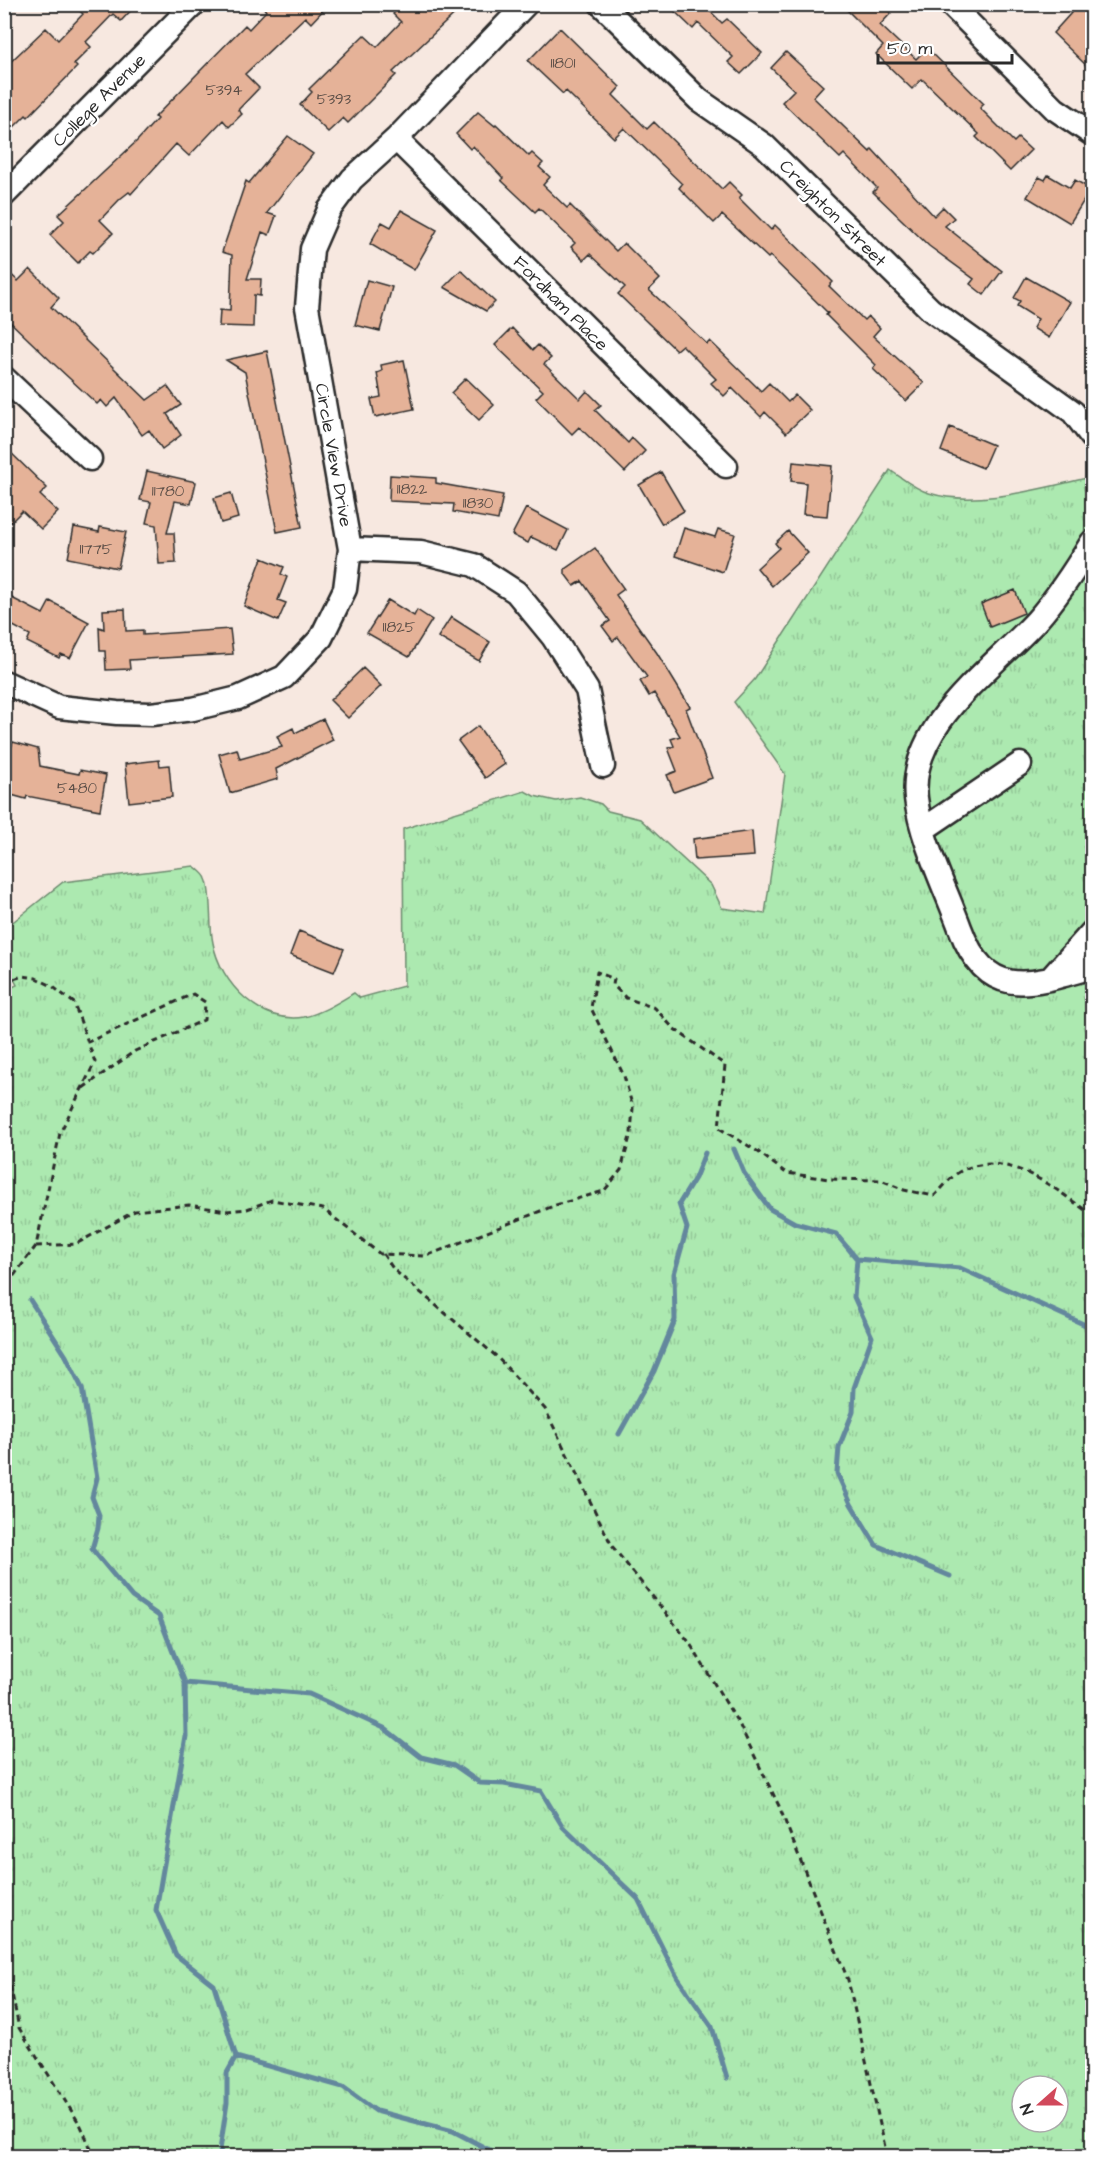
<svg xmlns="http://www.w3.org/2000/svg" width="1097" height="2161" viewBox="0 0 1097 2161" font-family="'Architects Daughter',sans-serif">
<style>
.grass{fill:url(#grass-tufts);stroke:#6c8a6e;stroke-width:1.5;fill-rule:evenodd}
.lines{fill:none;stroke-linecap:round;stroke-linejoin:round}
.stream{stroke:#63879d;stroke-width:5}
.building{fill:#e5b298;stroke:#2b2b2b;stroke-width:1.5}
.minor-casing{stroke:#2b2b2b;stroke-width:27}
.path{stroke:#2b2b2b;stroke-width:3;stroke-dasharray:6 4.5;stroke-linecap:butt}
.minor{stroke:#fff;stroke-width:22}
.labels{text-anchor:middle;stroke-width:4.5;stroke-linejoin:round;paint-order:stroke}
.number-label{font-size:15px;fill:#5a4d46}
.street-label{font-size:18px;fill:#2b2b2b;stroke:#fff}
</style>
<defs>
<pattern id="grass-tufts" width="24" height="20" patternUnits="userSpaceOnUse" patternTransform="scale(1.5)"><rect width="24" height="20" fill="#ace9b0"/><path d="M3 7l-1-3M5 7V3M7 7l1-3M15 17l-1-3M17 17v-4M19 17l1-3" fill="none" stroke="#94c898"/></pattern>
</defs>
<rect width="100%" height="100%" fill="#f7e8e0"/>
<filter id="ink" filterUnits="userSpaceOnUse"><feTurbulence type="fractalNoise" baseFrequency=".0167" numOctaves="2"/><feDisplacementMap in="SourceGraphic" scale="12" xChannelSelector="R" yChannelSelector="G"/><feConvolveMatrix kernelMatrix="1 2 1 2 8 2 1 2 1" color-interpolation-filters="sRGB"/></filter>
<g filter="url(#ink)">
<!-- grass -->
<path class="grass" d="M890,470C902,478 915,489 929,493C977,508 1044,487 1092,477V2156H5L4,991L17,985L5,962L4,929L63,882L194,866C197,869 205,874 206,879C212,891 209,927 213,943C220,983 261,1025 304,1017C322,1013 339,1002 354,993L360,998L404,986L403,829L525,791L534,796L556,801L580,797L601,804L608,811L640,819L711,885L722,908L765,914L785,774L734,702L755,679ZM1022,2086H1058V2122H1022Z"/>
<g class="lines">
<!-- stream -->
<path class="stream" d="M734,1149L744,1173L770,1209L795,1223L836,1234L857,1259L960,1268L1092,1328
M857,1259L854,1297L872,1337L854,1388L853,1412L839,1447L837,1473L851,1504L876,1545L950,1576
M30,1300L66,1356L82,1388L97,1478L92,1497L99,1515L98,1528L92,1549L132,1597L159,1616L185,1683L309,1694L384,1728L421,1757L454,1765L480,1783L504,1784L541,1791L563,1827L638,1899L677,1977L712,2027L727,2078
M619,1434L654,1371L675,1320L674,1274L687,1228L679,1204L695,1178L705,1153
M185,1683L186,1736L156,1910L176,1955L214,1985L236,2057L227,2073V2103L220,2150L222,2156
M236,2057L343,2087L376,2111L453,2131L501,2156"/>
</g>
<!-- building -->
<path class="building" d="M73,4H137L121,21L113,14L86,42L91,47L74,64L77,67L28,117L26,115L4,137V68L46,28L58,40L83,14Z
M261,4H329L311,23L305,17L245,74L259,88L238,110L242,114L229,127L223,120L189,156L176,144L131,194L129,192L120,199L100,220L113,233L93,253L90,251L78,263L50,235L64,221L58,215L137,141L157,119L155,117L245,25L249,29L266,11Z
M402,4H465L393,72L396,75L348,123L343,118L328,132L300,105L312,92L309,89L364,35L377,47L401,22L393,14Z
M667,4H703L722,23L727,19L762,53L741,74L728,62L733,57L698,23L693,29Z
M841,4H882L891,13L880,25L916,59L927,48L984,104L980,108L1014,142L1018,138L1031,150L1010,171L976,137L979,134L922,79L912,89L876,54L883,46Z
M1061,4H1092V71L1053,33L1071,13Z
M560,28L620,87L613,95L647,129L654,122L722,189L729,182L742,195L739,198L771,230L775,225L833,282L829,286L864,320L868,316L880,328L873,336L924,383L906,401L873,369L876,365L826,315L828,313L770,256L768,258L722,215L714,223L679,188L682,184L624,128L614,138L566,91L563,94L528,61Z
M786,52L823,86L813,97L870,152L872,149L934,216L943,207L954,218L945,226L1002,271L984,295L970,284L974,279L929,246L873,192L877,188L844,154L840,158L782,102L794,90L771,68Z
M478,112L495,126L496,124L529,156L532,153L543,163L539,167L550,177L543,185L567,208L570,205L616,251L624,243L660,279L649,290L707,344L710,341L761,391L769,383L788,402L795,395L810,410L786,433L765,412L761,417L732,388L724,396L711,383L716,379L682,345L676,350L618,294L625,287L590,254L584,260L571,247L575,243L539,208L535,212L501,180L503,178L473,146L470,149L456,134Z
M288,136L313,154L267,213L276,216L269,235L262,232L247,279H261L260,296L254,295L253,327L219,326L220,310L230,311L232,255L222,252L246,181L249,183Z
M1048,175L1070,188L1075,180L1091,189L1070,223L1027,197L1039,177L1045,180Z
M401,210L437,230L414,270L370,244L382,222L391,227Z
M4,268L18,281L30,269L59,298L51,307L147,400L167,386L181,405L167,414L181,435L162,449L149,430L142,435L116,398L107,407L101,400L97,404L55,365L4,316Z
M461,270L495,302L486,311L444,287Z
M1026,277L1070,302L1049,338L1033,328L1038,319L1017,306L1020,301L1014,298Z
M367,280L392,287L380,331L355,325Z
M512,328L533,350L538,345L551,358L544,364L580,399L587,391L601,405L595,410L628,443L632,438L645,451L625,472L579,427L572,434L536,398L543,391L495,345Z
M267,351L302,527L277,532L245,372L226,360Z
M404,360L414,409L375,417L371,399L381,397L377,373L382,371L381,365Z
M466,378L494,405L479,420L451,393Z
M950,427L993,445L983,468L941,451Z
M4,446L47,488L40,495L58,512L41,529L22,511L4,529Z
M793,462L832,466L827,516L803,514L806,483L791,481Z
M147,471L196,482L191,504L175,501L167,533H174L176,563L159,564L156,525L146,523L151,502L140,500Z
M661,472L684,511L662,524L639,485Z
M390,475L436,478V483L503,495L498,520L453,512L454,504L389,501Z
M231,493L238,518L221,523L214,498Z
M526,508L568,530L558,550L531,537L528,543L512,535Z
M74,527L99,532L100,527L126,532L118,568L68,558Z
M684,528L715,537L718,529L735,534L723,572L675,556Z
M788,531L808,553L772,586L757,568L779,548L775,543Z
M595,548L624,589L616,595L657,653L690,707L686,709L712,778L674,792L667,775L677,771L668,748L674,746L671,739L680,736L654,693L649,696L640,681L647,677L618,637L613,641L602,626L610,621L582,581L574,586L565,574V569Z
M262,558L284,567L281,574L287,577L278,600L286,603L278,621L244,606Z
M1015,590L1024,613L990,627L981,604Z
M4,594L43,614L50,601L89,622L70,658L61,654L59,658L27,642L30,635L4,621Z
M388,600L414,616L417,610L432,620L409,657L367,633Z
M125,609L126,631L143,630V635L230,629L233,654L129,660L130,669L106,670L105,651H100L99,627L104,629L103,610Z
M451,617L490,642L479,661L438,637Z
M363,668L381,686L348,718L330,700Z
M323,719L333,740L276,769L278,779L230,793L219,754L237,749L240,759L282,747L277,736L293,728L295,733Z
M478,726L505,764L485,778L458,741Z
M13,742L38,749L40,766L79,774L80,770L106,775L100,810L27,796L26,799L4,793L8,778L4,777V750L10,751Z
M159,760L160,766L169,765L172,797L129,802L125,764Z
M752,831L754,856L695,860L693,839Z
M299,931L344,949L334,972L290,955Z"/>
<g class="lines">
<defs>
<path id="minor" d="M601,4L699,100L764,145L931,310L1073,412L1092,437
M950,4L1055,109L1092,134
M396,139L726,466
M4,195L194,4
M4,378L90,459
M1092,542C1075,570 1059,595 1037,620C993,669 908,725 916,798C920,837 946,890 960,928C987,1002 1031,985 1092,967
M350,549L421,552L474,565L516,592L553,637L587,690L603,766
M4,682L59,707L117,713L151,714L193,709L238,698L284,677L321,638L345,589L350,549L307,307L312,249L329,210L352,179L396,139L526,4
M924,829L1020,764
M1050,979L1092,932"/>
</defs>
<!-- minor casing -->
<use href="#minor" class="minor-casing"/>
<!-- path -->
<path class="path" d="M4,982L23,976L36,978L52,986L74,1003L95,1062L60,1133L36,1246L4,1289
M83,1088L135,1051L204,1020L205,1002L193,994L88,1042
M36,1246L76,1244L135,1211L189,1205L226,1211L247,1209L272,1200L323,1209L380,1254L426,1256L556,1205L604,1191L621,1170L631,1133L633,1108L624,1076L591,1008L597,972L614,979L613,985L626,998L655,1008L673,1028L725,1065L719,1128L757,1151L786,1173L829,1179L881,1180L904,1190L934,1196C944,1187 952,1174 965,1169C1011,1150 1058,1191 1092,1215
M383,1254L394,1270L496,1356L545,1409L612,1546L689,1642L740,1726L779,1806L848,1980L887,2156
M4,1780V1784
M4,1955L19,2028L81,2126L94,2156"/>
<!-- minor -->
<use href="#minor" class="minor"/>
</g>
</g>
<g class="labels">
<!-- number labels -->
<g class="number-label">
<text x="563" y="68">11801</text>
<text x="224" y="95">5394</text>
<text x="334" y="104">5393</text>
<text x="412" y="494">11822</text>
<text x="168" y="496">11780</text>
<text x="478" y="508">11830</text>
<text x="96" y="554">11775</text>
<text x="399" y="632">11825</text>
<text x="77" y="793">5480</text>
</g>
<!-- street labels -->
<g class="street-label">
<text transform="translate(99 100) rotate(-45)" y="6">College Avenue</text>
<text transform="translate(833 213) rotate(45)" y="6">Creighton Street</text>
<text transform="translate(561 303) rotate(45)" y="6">Fordham Place</text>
<text transform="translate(334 455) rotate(80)" y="6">Circle View Drive</text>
</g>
</g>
<!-- margin -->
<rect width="1097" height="2161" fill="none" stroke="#fff" stroke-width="24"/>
<rect x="12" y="12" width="1073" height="2137" fill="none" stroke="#2b2b2b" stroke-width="2" filter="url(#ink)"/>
<!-- north arrow -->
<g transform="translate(1040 2104) rotate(249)"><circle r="28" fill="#ffffff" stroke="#aaaaaa" stroke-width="1.5"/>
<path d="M0-4.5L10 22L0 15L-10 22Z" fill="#d1495b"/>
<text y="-9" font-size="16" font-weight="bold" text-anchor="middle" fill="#2b2b2b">N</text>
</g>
<!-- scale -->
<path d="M878 54v9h134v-9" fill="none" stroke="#2b2b2b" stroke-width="3"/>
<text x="887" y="54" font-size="18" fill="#2b2b2b" stroke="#ffffff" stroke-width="4.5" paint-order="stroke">50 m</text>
</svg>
